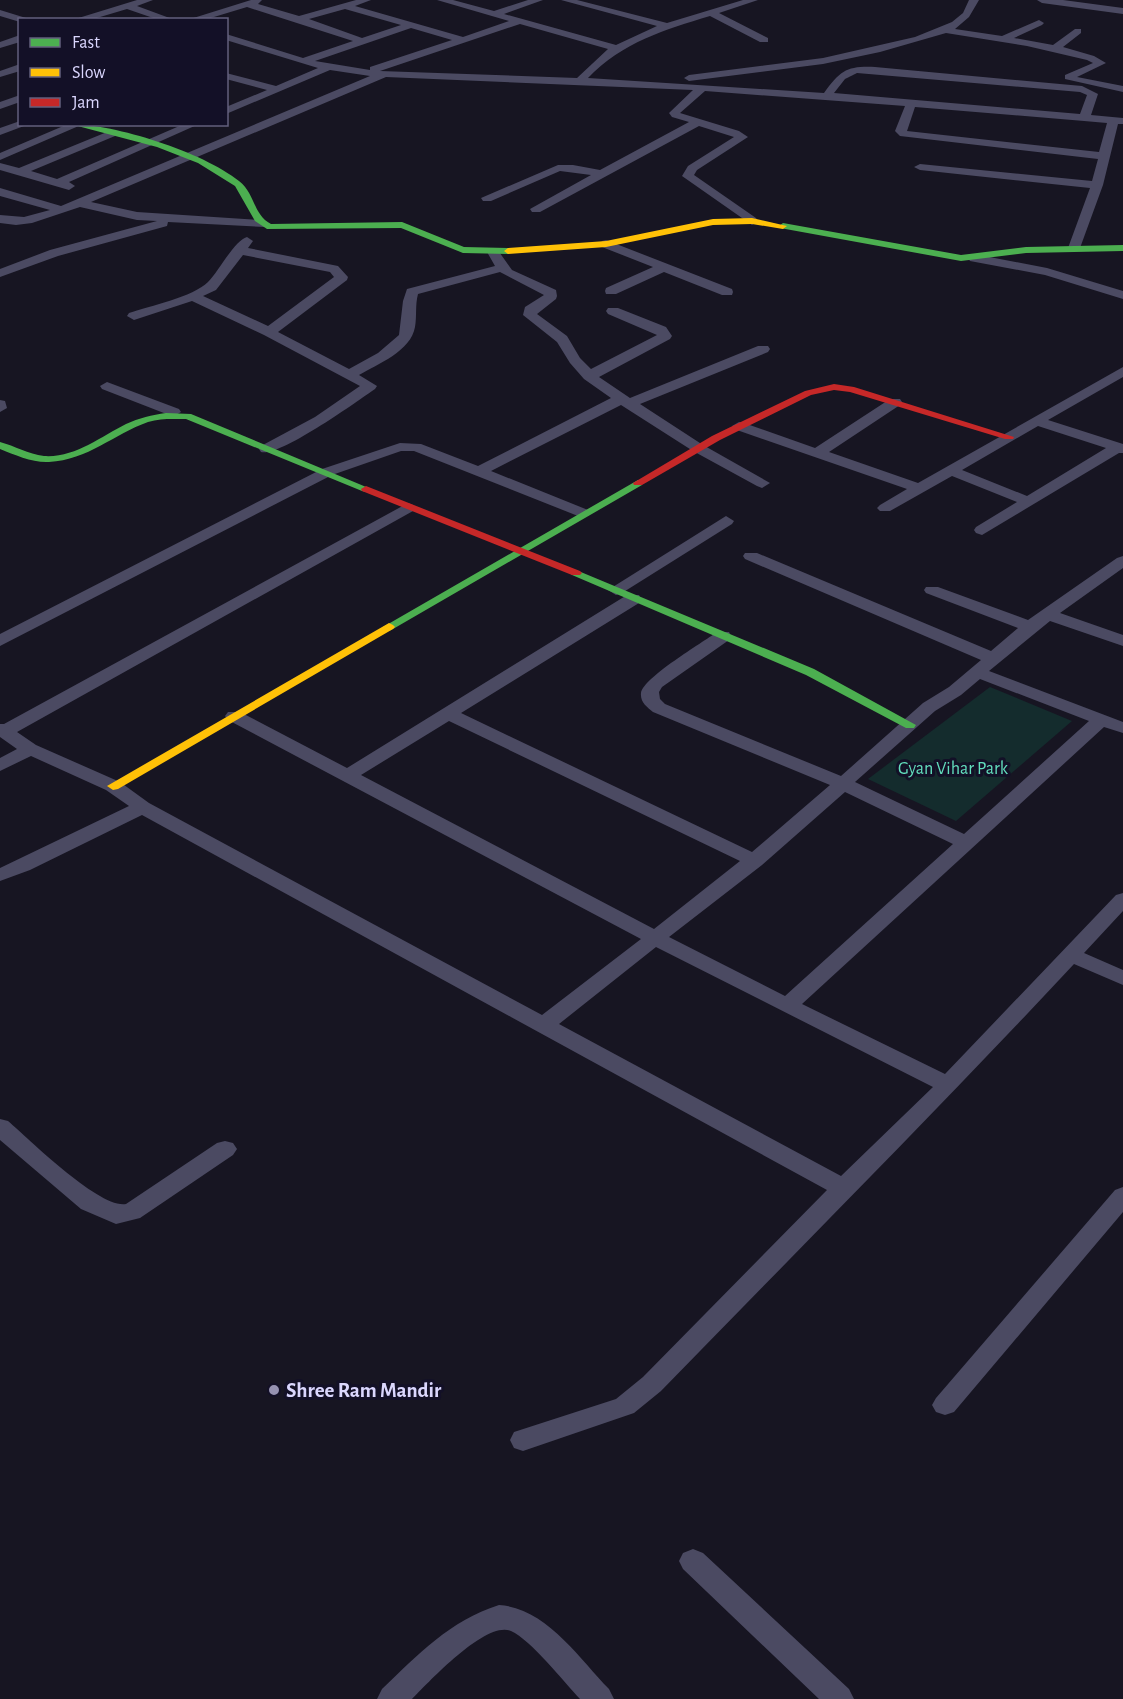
<svg xmlns="http://www.w3.org/2000/svg" width="1123" height="1699" viewBox="0 0 1123 1699" font-family="'Alegreya Sans',sans-serif">
<style>
.green{fill:#142c2d}
.lines{fill:none;stroke-linecap:round;stroke-linejoin:round}
.street{fill:#4b4a62;fill-rule:evenodd}
.fast{fill:#4caf50;fill-rule:evenodd}
.slow{fill:#ffc107;fill-rule:evenodd}
.jam{fill:#c62828;fill-rule:evenodd}
.poi-dot{fill:#9692b1;stroke:#131027;stroke-width:2}
.labels{text-anchor:middle;stroke-width:6;stroke-linejoin:round;paint-order:stroke}
.park-label{font-size:18px;fill:#62debd;stroke:#131027}
.near-poi-label{font-size:21px;font-weight:bold;fill:#dad6fe;stroke:#131027;text-anchor:start}
</style>
<rect width="100%" height="100%" fill="#171522"/>
<!-- green -->
<path class="green" d="M990,687L1072,721L956,821L868,779Z"/>
<g class="lines">
<!-- street -->
<path class="street" d="M137,0H153L137,6L175,20H159L127,9L90,20H72Z
M251,0H262L258,4L299,16L356,0H371L355,6L463,37L509,21L437,0H453L494,11L528,0H543L504,14L616,45L657,26L561,0H577L667,23L743,0H758L719,13L768,38V42H760L710,16C664,30 623,42 588,78L824,93C841,70 847,66 875,67L1082,86L1098,94L1091,115L1123,118V124H1118L1103,185L1080,248L1074,252L1068,248L1090,188L920,170L914,167L920,164L1092,181L1098,159L900,136L895,131L905,106L705,91L680,113L739,131L748,137L697,170L694,175L756,218L758,221L752,225L682,176L688,166L734,137L699,126L540,212H532L530,209L591,175L560,171L491,201H483L481,198L558,165H573L600,170L689,122L672,117L669,113L693,90L386,77L91,202L137,212L261,220L265,221V227L168,222L167,226L58,256L0,277V269L50,250L157,221L137,220L80,207L32,223L16,225L0,223V215L24,217L50,210L0,196V188L61,206L370,76L330,70L226,114V107L267,90L226,79V73L276,86L318,68L226,40V34L303,58L353,41L247,7L204,20H187ZM345,9L401,25L362,38L309,19ZM520,24L608,49L577,78L380,71ZM411,28L452,40L370,67V70L315,61ZM857,73L1080,92L1087,95L1080,114L834,93L845,79ZM915,107L1084,121L1107,123L1099,152L907,131Z
M969,0H979L969,17L955,29L1002,36L1039,20L1044,23L1042,25L1014,38L1053,45L1075,29H1081V33L1063,47L1094,56L1106,63L1077,77L1123,86V92L1065,79V75L1093,63L1087,60L1027,46L946,33L880,52L823,64L689,81L684,78L689,75L823,58L915,37L952,22L963,13Z
M1037,0H1063L1123,8V14L1042,3Z
M0,10L26,18L28,20H20V22L0,16Z
M20,35V42L0,48V42Z
M20,64V71L0,77V71Z
M20,95V102L0,109V102Z
M20,121V124H25L24,126L0,135V128Z
M68,124L81,125L0,160V153Z
M184,124H199L69,182L75,186L69,190L0,170V163L19,168L107,132H115V136L31,171L57,179Z
M247,237L253,241L248,248L338,266L348,277L347,280L278,332L349,369L378,353L399,335L403,301L407,289L495,266L487,252L493,248L497,249L512,270L556,290L557,296L556,299L537,314L567,336L580,358L591,369L657,335L608,314L606,311L608,308H618L666,327L672,336L670,339L599,377L630,398L758,346H768L770,349L768,352L640,404L703,445L770,483L762,488L757,486L693,451L621,405L491,471L588,510L591,513L588,516H578L414,451H401L332,475L0,646V634L322,469L400,443L421,444L478,466L611,398L584,379L570,363L557,342L523,315L525,307L544,295L500,272L418,294C415,305 417,316 415,327C411,351 378,364 359,375L377,386L375,389C356,402 280,457 261,452L259,449L261,446L315,417L360,386L264,335L192,301L134,320L127,316L129,313C150,306 193,297 208,282C219,271 234,241 247,237ZM243,255L330,272L334,277L268,326L203,296L216,290Z
M606,240L732,289L733,292L732,295H722L664,272L616,294H606L605,291L606,288L653,267L602,247L600,244L602,241Z
M974,254L1047,268L1123,291V299L1045,275L970,261L968,258Z
M1123,367V377L1048,420L1123,444V453H1119L982,535L976,533L974,530L976,527L1017,502L952,476L890,511H880L877,508L880,505L907,489L734,429L732,426L739,422L744,423L815,448L890,399H900L902,402L900,405L829,452L918,483ZM1038,426L1106,448L1027,496L962,470Z
M107,382L179,409L181,412L174,416L169,415L102,389L100,386Z
M0,400L5,401L7,408L0,412Z
M408,503L413,505L416,508L413,511L17,732L36,745L120,782L149,803L542,1015L641,939L228,720L225,716L228,712H240L347,768L627,595H639L641,599L639,603L461,713L752,852L830,785L653,712C647,707 640,702 641,693C644,677 702,643 717,632H729L731,636L729,640L662,687L659,692L660,699L665,704L841,776L923,703L949,687L981,660L745,559L743,556L745,553H757L991,651L1018,628L926,593L924,590L926,587H938L1028,620L1117,558L1123,556V568L1060,613L1123,635V646L1050,621L989,671L1123,722V733L1104,727L802,1004L945,1074L1116,895L1123,893V911L1084,953L1123,970V985L1074,964C939,1109 799,1249 661,1391L634,1413L523,1451L514,1448L510,1440L514,1432L616,1399L643,1377L827,1190L142,815L30,870L0,881V868L129,806L106,790L31,756L0,771V758L17,749L0,737V724H4ZM980,679L1089,721L964,834L855,782L935,711L961,695ZM449,721L740,861L654,929L361,775ZM845,792L953,844L785,996L669,937L762,865ZM656,947L933,1087L841,1176L559,1024Z
M726,516L734,521L732,524L622,593L616,595L608,590Z
M0,1119L8,1121C30,1140 100,1209 126,1204L217,1143L225,1141L233,1143L237,1149L233,1155L140,1218L116,1224L81,1209L0,1140Z
M1123,1187V1212L954,1412L945,1415L936,1412L932,1405L936,1398L1115,1190Z
M693,1549L703,1553L849,1689L854,1699H819L683,1569L679,1561L683,1553Z
M499,1605C546,1608 579,1658 609,1689L614,1699H580C564,1682 531,1640 511,1631C486,1620 429,1682 412,1699H377L382,1689C419,1654 449,1621 499,1605Z"/>
<!-- fast -->
<path class="fast" d="M70,124C115,124 203,152 239,181C255,193 253,215 271,224L402,222L464,247L508,248L512,251L508,254L463,253L401,228L267,229L255,221L235,186L198,163L157,147Z
M783,223L961,255L1026,247L1123,245V251L1026,253L961,261L780,228L779,226Z
M166,413L191,414L371,489L366,492L362,491L186,419C173,419 161,418 148,422C114,434 88,460 49,462C33,463 15,455 0,449V442C15,446 28,454 44,456C75,458 100,437 126,424C139,418 152,415 166,413Z
M638,480L642,481V485L393,629L389,631L383,627Z
M576,570L814,669L916,725L914,728H906L806,675L572,575L570,573Z"/>
<!-- slow -->
<path class="slow" d="M752,218L787,226L783,229L752,224L713,225L606,247L508,254L504,251L508,248L606,241L713,219Z
M389,623L393,625L395,627L393,629L118,789L113,790L107,786Z"/>
<!-- jam -->
<path class="jam" d="M834,384L854,387L1014,437L1013,439H1005L850,392L834,390L811,395L720,440L642,485H634L633,483L712,436L805,391Z
M366,486L580,571L582,573L580,575H572L362,491L361,489Z"/>
</g>
<!-- markers -->
<circle class="poi-dot" cx="274" cy="1390" r="6"/>
<g class="labels">
<!-- park labels -->
<g class="park-label">
<text x="953" y="774">Gyan Vihar Park</text>
</g>
<!-- near-poi labels -->
<g class="near-poi-label">
<text x="286" y="1397">Shree Ram Mandir</text>
</g>
</g>
<!-- legend -->
<rect x="18" y="18" width="210" height="108" fill="#131027" stroke="#635f7d" stroke-width="1.5"/>
<rect x="30" y="38" width="30" height="9" fill="#4caf50" stroke="#635f7d" stroke-width="1.5"/>
<text x="72" y="48" font-size="18" fill="#dad6fe">Fast</text>
<rect x="30" y="68" width="30" height="9" fill="#ffc107" stroke="#635f7d" stroke-width="1.5"/>
<text x="72" y="78" font-size="18" fill="#dad6fe">Slow</text>
<rect x="30" y="98" width="30" height="9" fill="#c62828" stroke="#635f7d" stroke-width="1.5"/>
<text x="72" y="108" font-size="18" fill="#dad6fe">Jam</text>
</svg>
